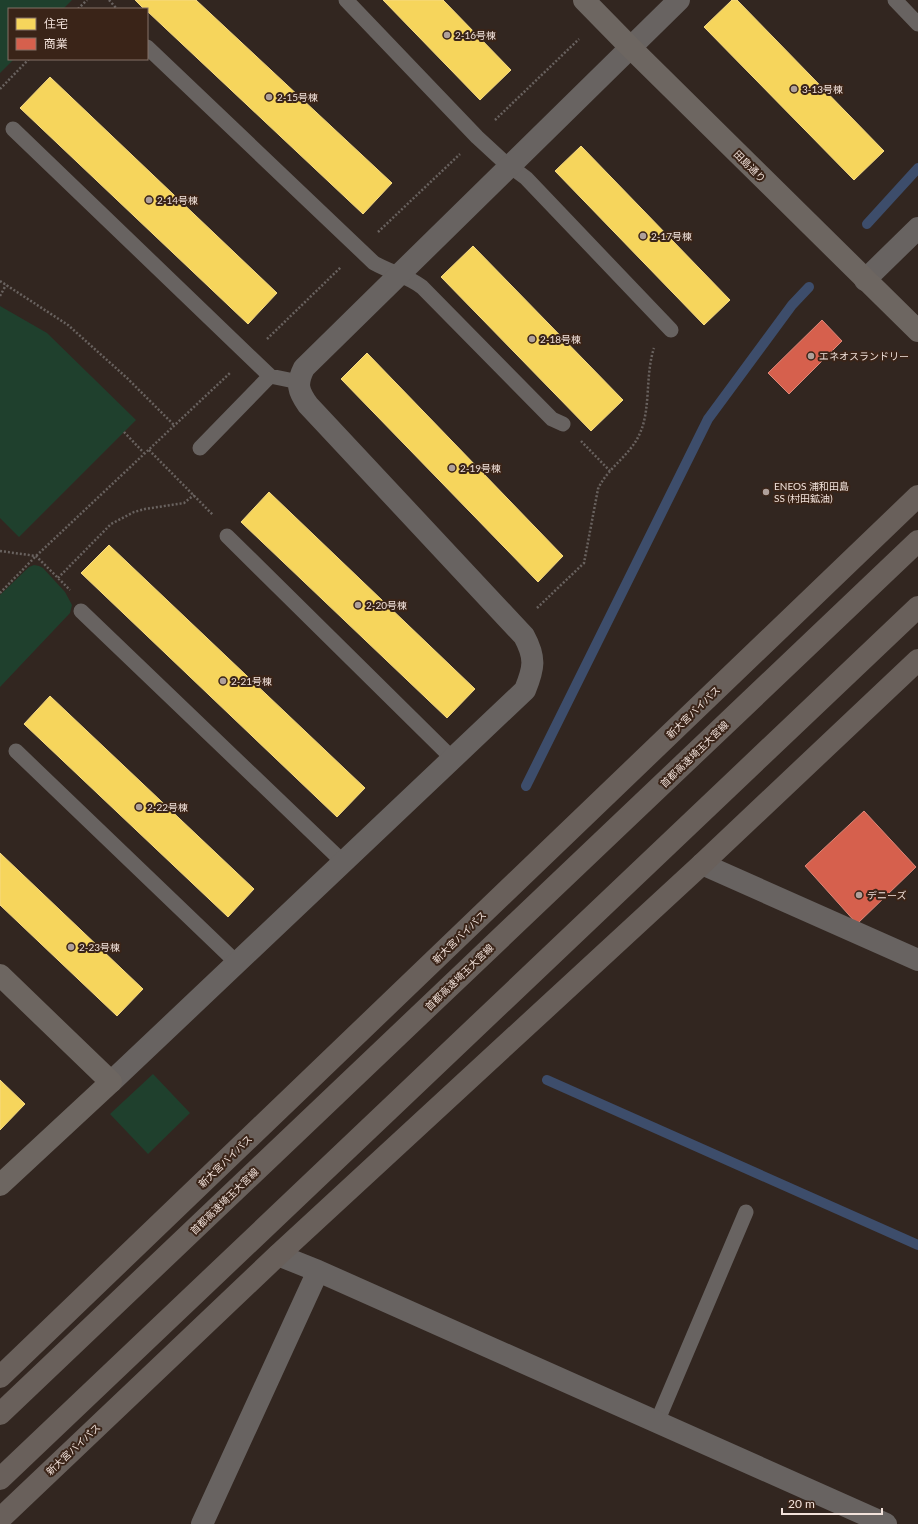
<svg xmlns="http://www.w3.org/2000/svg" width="918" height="1524" viewBox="0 0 918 1524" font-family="Lato,'Noto Sans JP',sans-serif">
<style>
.green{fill:#1f402d}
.homes{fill:#f6d55c;stroke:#f5d982}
.shops{fill:#d6604d;stroke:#de8778}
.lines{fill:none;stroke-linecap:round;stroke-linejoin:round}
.stream{stroke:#3d4d6b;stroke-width:10}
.path{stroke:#69625f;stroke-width:2.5;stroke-dasharray:2 2;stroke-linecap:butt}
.lane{stroke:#686361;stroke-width:15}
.street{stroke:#686361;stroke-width:22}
.secondary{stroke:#6d6661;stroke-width:22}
.highway{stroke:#69605b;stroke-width:22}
.poi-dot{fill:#afa09a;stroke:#3a2418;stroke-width:1.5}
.labels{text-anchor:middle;stroke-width:4;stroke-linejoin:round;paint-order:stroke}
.poi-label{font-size:10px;fill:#f2e2db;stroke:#3a2418;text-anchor:start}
.street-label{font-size:10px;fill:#f2e2db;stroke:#3a2418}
</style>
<rect width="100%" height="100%" fill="#322620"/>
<!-- green -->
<path class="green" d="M0,0H72L63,9H9V59H14L0,73Z
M0,306L47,333L136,420L19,537L0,518Z
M34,565L39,566L43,568L65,592L72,605L70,613L0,687V595L29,567Z
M153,1074L190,1113L148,1154L110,1114Z"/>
<!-- homes -->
<path class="homes" d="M135,0H196L392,183L363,214L147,11V9H144Z
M383,0H443L511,70L480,100Z
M732,0H737L884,151L854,180L704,27Z
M50,77L277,293L248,324L20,108Z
M581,146L730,300L704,325L555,171Z
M473,246L623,400L591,431L441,277Z
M367,353L563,556L538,582L341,379Z
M269,492L475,689L447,718L241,522Z
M109,545L365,788L337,817L81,573Z
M50,696L254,889L228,917L24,724Z
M0,853L143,989L117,1016L0,905Z
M0,1080L25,1104L0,1130Z"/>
<!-- shops -->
<path class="shops" d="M822,320L842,341L789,394L768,373Z
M864,811L916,867L857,924L805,866Z"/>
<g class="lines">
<!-- stream -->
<path class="stream" d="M867,224L918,168
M526,786L708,419L792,305L809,287
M547,1080L918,1245"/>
<!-- path -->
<path class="path" d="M109,0L117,9
M78,9L87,0
M0,89L29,59
M495,120L579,39
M378,232L460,154
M0,281L68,325L127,378L174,425
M0,296L6,285
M267,339L341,267
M124,432L144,453
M581,441L610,471
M149,450L213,515
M0,551L36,556L70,590
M58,578L111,524L134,512L145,509L184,503L194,495
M0,593L36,556L231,372
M537,608L584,563L598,489C608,467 631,455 640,433C651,409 645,375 654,348"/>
<!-- lane -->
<path class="lane" d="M346,0L477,137L503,161L526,178L671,330
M895,0L918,24
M147,47L374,263C390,272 408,276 422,287L552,419L563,424
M13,129L270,376L299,382
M200,448L270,376
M227,536L453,759
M81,611L343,862
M16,751L237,963
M657,1422L746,1212"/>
<!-- street -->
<path class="street" d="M865,280L918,228
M702,864L918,960
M111,1082L525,690C534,668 536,658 524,636L308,405C298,391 296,384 304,368L679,0
M278,1255L318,1271L886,1524
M202,1524L318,1271"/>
<!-- secondary -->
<path class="secondary" d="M584,0L630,47L918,331
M0,975L111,1082L0,1185"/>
<!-- highway -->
<path class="highway" d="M0,1377L918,496
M0,1414L918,541
M0,1479L918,607
M0,1519L278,1255L702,864L918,660"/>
</g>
<!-- markers -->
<g class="poi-dot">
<circle cx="447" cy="35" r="4"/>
<circle cx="794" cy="89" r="4"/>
<circle cx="269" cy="97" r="4"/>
<circle cx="149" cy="200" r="4"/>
<circle cx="643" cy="236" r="4"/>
<circle cx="532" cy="339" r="4"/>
<circle cx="811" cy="356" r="4"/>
<circle cx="452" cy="468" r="4"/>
<circle cx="766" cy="492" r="4"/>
<circle cx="358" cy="605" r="4"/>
<circle cx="223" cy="681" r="4"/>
<circle cx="139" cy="807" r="4"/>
<circle cx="859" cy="895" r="4"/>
<circle cx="71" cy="947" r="4"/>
</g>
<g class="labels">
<!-- poi labels -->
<g class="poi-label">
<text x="455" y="39">2-16号棟</text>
<text x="802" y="93">3-13号棟</text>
<text x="277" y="101">2-15号棟</text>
<text x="157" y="204">2-14号棟</text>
<text x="651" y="240">2-17号棟</text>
<text x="540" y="343">2-18号棟</text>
<text x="819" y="360">エネオスランドリー</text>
<text x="460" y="472">2-19号棟</text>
<text x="774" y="490">ENEOS 浦和田島<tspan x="774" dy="12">SS (村田鉱油)</tspan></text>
<text x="366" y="609">2-20号棟</text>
<text x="231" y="685">2-21号棟</text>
<text x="147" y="811">2-22号棟</text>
<text x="867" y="899">デニーズ</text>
<text x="79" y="951">2-23号棟</text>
</g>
<!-- street labels -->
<g class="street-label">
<text transform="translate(750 166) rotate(45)" y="4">田島通り</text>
<text transform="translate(693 712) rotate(-44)" y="4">新大宮バイパス</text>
<text transform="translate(694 754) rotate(-44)" y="4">首都高速埼玉大宮線</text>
<text transform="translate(459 937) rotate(-44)" y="4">新大宮バイパス</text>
<text transform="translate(459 977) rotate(-44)" y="4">首都高速埼玉大宮線</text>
<text transform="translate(225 1161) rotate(-44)" y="4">新大宮バイパス</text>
<text transform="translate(224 1201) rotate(-44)" y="4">首都高速埼玉大宮線</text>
<text transform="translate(73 1449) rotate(-43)" y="4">新大宮バイパス</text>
</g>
</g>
<!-- legend -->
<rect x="8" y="8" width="140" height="52" fill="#3a2418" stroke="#847066"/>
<rect x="16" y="18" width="20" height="12" fill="#f6d55c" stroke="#847066"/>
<text x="44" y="28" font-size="12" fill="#f2e2db">住宅</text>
<rect x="16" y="38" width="20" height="12" fill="#d6604d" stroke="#847066"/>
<text x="44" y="48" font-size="12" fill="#f2e2db">商業</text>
<!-- scale -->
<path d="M782 1508v6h100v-6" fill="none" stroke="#f2e2db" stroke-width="2"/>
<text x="788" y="1508" font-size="12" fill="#f2e2db" stroke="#3a2418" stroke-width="3" paint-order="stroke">20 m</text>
</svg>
